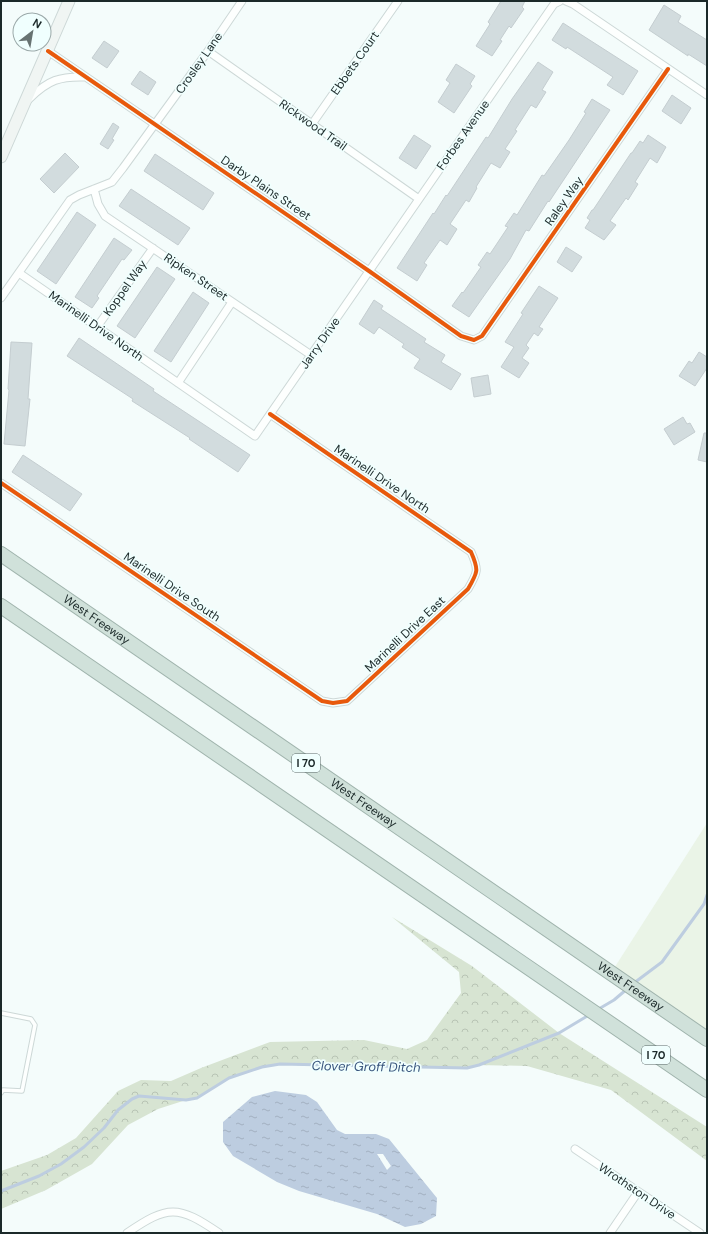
<svg xmlns="http://www.w3.org/2000/svg" width="708" height="1234" viewBox="0 0 708 1234" font-family="'DM Sans',sans-serif">
<style>
.green{fill:#eaf4e7}
.forest{fill:url(#forest-crowns)}
.water{fill:url(#water-ripples);fill-rule:evenodd}
.lines{fill:none;stroke-linecap:round;stroke-linejoin:round}
.stream{stroke:#bdcde0;stroke-width:3}
.building{fill:#d2dcde;stroke:#c4cdd0}
.lane-casing{stroke:#cdd8d7;stroke-width:5.5}
.street-casing{stroke:#cdd8d7;stroke-width:9}
.secondary-casing{stroke:#cdd8d7;stroke-width:13}
.highway-casing{stroke:#a0b4ad;stroke-width:16}
.lane{stroke:#fdfffe;stroke-width:3.5}
.street{stroke:#fdfffe;stroke-width:7}
.secondary{stroke:#f0f5f3;stroke-width:11}
.highway{stroke:#d0e1da;stroke-width:14}
.cycleway-casing{stroke:#f0fffe;stroke-width:6}
.cycleway{stroke:#e8590c;stroke-width:4}
.labels{text-anchor:middle;stroke-width:3.5;stroke-linejoin:round;paint-order:stroke}
.shield{fill:#f0fffe;stroke:#5b6969;stroke-width:1}
.shield-label{font-size:11px;font-weight:bold;fill:#1b2929}
.street-label{font-size:12px;fill:#1b2929;stroke:#f0fffe}
.water-label{font-size:13px;font-style:italic;fill:#39557d;stroke:#f0fffe}
</style>
<defs>
<pattern id="forest-crowns" width="20" height="18" patternUnits="userSpaceOnUse"><rect width="20" height="18" fill="#d7e4d2"/><path d="M2 6a3 3 0 1 1 6 0M12 15a3 3 0 1 1 6 0" fill="none" stroke="#b8c4b4"/></pattern>
<pattern id="water-ripples" width="26" height="14" patternUnits="userSpaceOnUse"><rect width="26" height="14" fill="#bdcde0"/><path d="M2 4q2-2 4 0t4 0M15 11q2-2 4 0t4 0" fill="none" stroke="#a2b0c0"/></pattern>
</defs>
<rect width="100%" height="100%" fill="#f4fcfb"/>
<!-- green -->
<path class="green" d="M707,823V1039L611,973Z"/>
<!-- forest -->
<path class="forest" d="M392,917L472,966L559,1033L707,1127V1161L611,1090L527,1066L479,1065L467,1068L280,1064L262,1067L229,1078L197,1098L186,1100L158,1109L128,1125L92,1164L46,1190L1,1209V1171L47,1155L76,1138L118,1091L141,1080L171,1081L201,1068L270,1042L364,1040L407,1049L427,1040L461,993L459,972Z"/>
<!-- water -->
<path class="water" d="M275,1091L306,1095L317,1102L337,1130L345,1134H376L389,1139L437,1198L436,1216L421,1224L405,1227L377,1214L299,1191L277,1182L233,1156L223,1142V1122L252,1097ZM377,1154H383L391,1166L387,1170Z"/>
<g class="lines">
<!-- stream -->
<path class="stream" d="M634,983L662,962L704,904L707,895
M597,1010L614,1000L627,989
M1,1191L39,1176L61,1164L84,1147L104,1128L118,1110L132,1099L139,1096L186,1100L197,1098L229,1078L262,1067L280,1064L467,1068L479,1065L559,1033L589,1015"/>
</g>
<!-- building -->
<path class="building" d="M501,1H525L522,7L524,9L511,28L509,26L500,40L502,41L492,56L476,46L490,24L488,22Z
M664,5L681,16L678,22L707,40V66L688,54V56L649,30Z
M563,23L638,71L623,95L607,85L613,77L567,47L566,49L552,40Z
M104,41L119,51L107,68L92,58Z
M538,62L553,72L542,90L546,92L536,108L531,105L515,130L517,131L505,149L510,152L500,168L491,163L476,187L477,188L469,202L466,200L450,224L457,229L447,245L440,240L424,263L427,265L417,281L397,268L433,213L434,214L446,195L447,196L486,137L488,138L512,99Z
M456,64L475,76L470,84L472,86L454,113L438,102L450,83L446,80Z
M140,71L156,82L148,95L131,84Z
M672,95L691,108L681,124L662,111Z
M592,99L610,110L549,202L548,201L529,231L526,230L510,259L469,317L452,306L462,292L463,293L481,267L478,265L487,252L490,254L508,227L505,226L514,213L517,215L542,175L544,176L569,140L586,113L584,112Z
M113,123L119,127L112,139L114,140L108,149L100,144Z
M414,135L431,146L416,169L399,158Z
M648,135L666,147L657,163L650,158L635,182L638,184L628,200L626,198L610,221L616,225L604,240L585,228L590,220L587,218L592,210H593L631,153H632L640,141L643,143Z
M65,153L79,167L54,193L40,179Z
M155,154L214,193L203,210L144,171Z
M131,189L190,228L178,245L119,206Z
M77,212L96,225L56,284L37,271Z
M114,238L132,250L124,260L122,259L97,296L99,298L92,308L75,297Z
M566,247L582,257L572,272L557,262Z
M157,267L175,279L135,338L117,326Z
M539,286L558,298L539,327L543,329L538,336L534,333L526,345L529,348L522,358L529,363L519,378L501,367L514,347L505,342L523,314L521,313Z
M193,292L209,303L171,362L154,351Z
M374,300L383,306L381,309L426,339L424,342L445,355L441,362L461,374L451,390L414,368L420,359L402,347L404,344L379,327L374,334L359,324Z
M79,338L154,389L153,391L250,455L238,472L189,439L190,438L132,401L133,399L67,356Z
M11,342L32,343L28,399H30L25,446L4,444L9,390L8,389Z
M699,352L707,357V368L695,386L679,376L689,361L692,363Z
M488,375L491,394L474,397L471,378Z
M683,417L687,424L690,423L695,432L674,445L664,429Z
M704,433H707V462L698,460Z
M23,455L82,494L70,511L12,472Z"/>
<g class="lines">
<defs>
<path id="lane" d="M1,1013L31,1019L35,1025L22,1091L3,1090L1,1093"/>
<path id="street" d="M566,1L573,4L707,95
M48,51L369,271L461,336L474,340L482,336L668,69
M208,51L419,199
M29,99C48,80 60,76 86,77
M312,124L398,1
M94,189L98,204L105,216L311,355
M19,273L255,436L554,4L560,1
M1,298L70,200L79,195L112,182L123,168L208,51L242,1
M97,327L153,248
M178,383L232,302
M1,483L322,701L333,703L347,701L468,589C478,572 479,570 471,552L270,414
M575,1149L700,1233
M127,1233C168,1205 178,1205 219,1233
M610,1233L638,1192"/>
<path id="secondary" d="M1,157L69,1"/>
<g id="highway">
<path id="s1" d="M1,554L707,1039"/>
<path d="M1,606L707,1090"/>
</g>
</defs>
<!-- lane casing -->
<use href="#lane" class="lane-casing"/>
<!-- street casing -->
<use href="#street" class="street-casing"/>
<!-- secondary casing -->
<use href="#secondary" class="secondary-casing"/>
<!-- highway casing -->
<use href="#highway" class="highway-casing"/>
<!-- lane -->
<use href="#lane" class="lane"/>
<!-- street -->
<use href="#street" class="street"/>
<!-- secondary -->
<use href="#secondary" class="secondary"/>
<!-- highway -->
<use href="#highway" class="highway"/>
<defs>
<path id="cycleway" d="M48,51L369,271L461,336L474,340L482,336L668,69
M1,483L322,701L333,703L347,701L468,589C478,572 479,570 471,552L270,414"/>
</defs>
<!-- cycleway casing -->
<use href="#cycleway" class="cycleway-casing"/>
<!-- cycleway -->
<use href="#cycleway" class="cycleway"/>
</g>
<g class="labels">
<!-- shield labels -->
<g class="shield">
<rect x="292" y="754" width="28" height="18" rx="3"/>
<rect x="642" y="1046" width="28" height="18" rx="3"/>
</g>
<g class="shield-label">
<text x="306" y="767">I 70</text>
<text x="656" y="1059">I 70</text>
</g>
<!-- street labels -->
<g class="street-label">
<text transform="translate(199 63) rotate(-55)" y="4">Crosley Lane</text>
<text transform="translate(355 63) rotate(-55)" y="4">Ebbets Court</text>
<text transform="translate(313 125) rotate(35)" y="4">Rickwood Trail</text>
<text transform="translate(463 135) rotate(-55)" y="4">Forbes Avenue</text>
<text transform="translate(266 188) rotate(34)" y="4">Darby Plains Street</text>
<text transform="translate(564 201) rotate(-55)" y="4">Raley Way</text>
<text transform="translate(196 277) rotate(34)" y="4">Ripken Street</text>
<text transform="translate(125 288) rotate(-55)" y="4">Koppel Way</text>
<text transform="translate(96 326) rotate(35)" y="4">Marinelli Drive North</text>
<text transform="translate(320 343) rotate(-55)" y="4">Jarry Drive</text>
<text transform="translate(382 479) rotate(34)" y="4">Marinelli Drive North</text>
<text transform="translate(172 587) rotate(34)" y="4">Marinelli Drive South</text>
<text dy="4" stroke="none"><textPath href="#s1" startOffset="116">West Freeway</textPath></text>
<text transform="translate(405 634) rotate(-43)" y="4">Marinelli Drive East</text>
<text dy="4" stroke="none"><textPath href="#s1" startOffset="440">West Freeway</textPath></text>
<text dy="4" stroke="none"><textPath href="#s1" startOffset="764">West Freeway</textPath></text>
<text transform="translate(637 1191) rotate(34)" y="4">Wrothston Drive</text>
</g>
<!-- water labels -->
<g class="water-label">
<text transform="translate(366 1066) rotate(1)" y="5">Clover Groff Ditch</text>
</g>
</g>
<!-- border -->
<rect width="708" height="1234" fill="none" stroke="#1b2929" stroke-width="4"/>
<!-- north arrow -->
<g transform="translate(32 32) rotate(31)"><circle r="19" fill="#f0fffe" stroke="#9ba9a9"/>
<path d="M0-3L7 15L0 10L-7 15Z" fill="#677372"/>
<text y="-6" font-size="11" font-weight="bold" text-anchor="middle" fill="#1b2929">N</text>
</g>
</svg>
